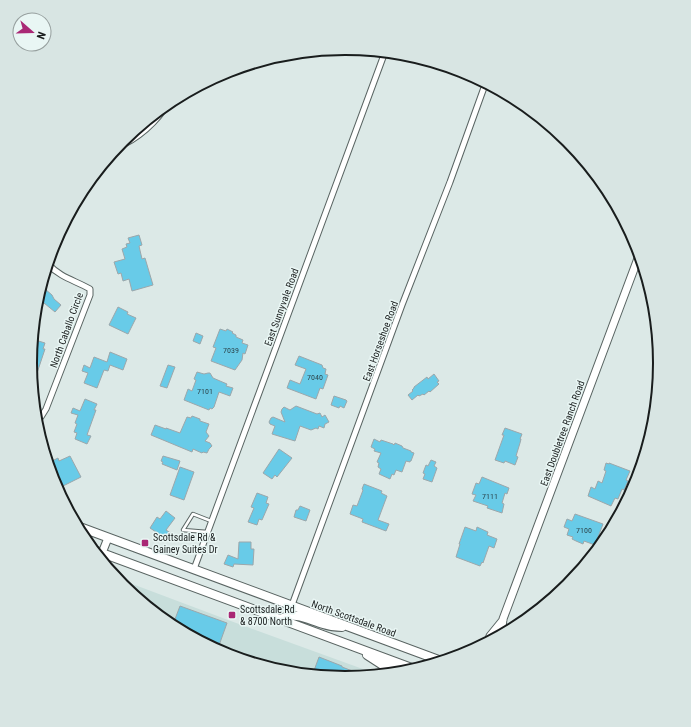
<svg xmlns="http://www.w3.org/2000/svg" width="691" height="727" viewBox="0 0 691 727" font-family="'Roboto Condensed',sans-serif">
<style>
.built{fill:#c8dedb}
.building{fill:#68cbe8;stroke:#9ca7ab}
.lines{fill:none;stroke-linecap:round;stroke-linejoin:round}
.lane-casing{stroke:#596462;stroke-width:4.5}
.street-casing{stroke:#596462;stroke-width:7}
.secondary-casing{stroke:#596462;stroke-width:9}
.primary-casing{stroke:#596462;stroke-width:10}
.lane{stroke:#fff;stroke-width:2.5}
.street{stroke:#fff;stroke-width:5}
.secondary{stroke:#fff;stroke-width:7}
.primary{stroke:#fff;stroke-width:8}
.poi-dot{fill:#a92875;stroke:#e9f6f4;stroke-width:1.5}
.labels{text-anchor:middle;stroke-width:3;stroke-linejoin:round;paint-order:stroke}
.number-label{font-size:8px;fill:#2d4850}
.street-label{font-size:10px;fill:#191d1d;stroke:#e9f6f4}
.poi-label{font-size:10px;fill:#191d1d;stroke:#e9f6f4;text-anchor:start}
.rim{fill:none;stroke:#191d1d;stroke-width:2}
</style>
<rect width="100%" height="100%" fill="#dce9e7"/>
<!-- built -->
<path class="built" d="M127,582L228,620L371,672L379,676L345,679L284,673L225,655L170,626L121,585Z"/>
<!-- building -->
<path class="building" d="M139,235L142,245L139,246L142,259L145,258L153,285L132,291L129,279L123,281L121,273L118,274L114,262L125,259L122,249L127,247L126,244L130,243L128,238Z
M40,289H45L52,295L54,299L61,305L55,312L44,303L36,304Z
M118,307L128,312L127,314L136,318L128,334L109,325Z
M220,329L226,331L227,329L233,332L232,333L236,335V337L243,340L242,343L248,345L245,354L243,353L242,360L235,370L211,361L216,348L213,347Z
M196,333L203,336L200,344L193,341Z
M32,339L45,343L43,349H45L32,388L30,363Z
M110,352L127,359L123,370L110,365L108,371L104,370L97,388L84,383L88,373L82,371L84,365L90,368L94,357L107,362Z
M299,356L322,365L323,368L326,369L325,374L328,375L323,389L320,388L316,399L287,388L290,380L300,384L306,369L295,365Z
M168,365L175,367L167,388L160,386Z
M197,372L204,374L208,373H210L213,378L227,384L226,386L233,388L230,396L219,392L214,407L212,409L210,408L209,410L184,400L188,389L192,391L196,380L194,379Z
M434,374L439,381L437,382L439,384L430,392L429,391L424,395L423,394L419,396L418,395L412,400L408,395L413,391L412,390L414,388V387L427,377L428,379Z
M334,396L346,400L347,401L344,408L340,406L339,408L331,405Z
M85,399L97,404L94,410H96L87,435L91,436L87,444L75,439L77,433L74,432L77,424L75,423L78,415L71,413L73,408L80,411Z
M296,406L317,414L320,413L322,417L325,415L329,422L325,424L324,428L319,426L318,429L316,428L311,430L300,426L295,441L272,434L275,426L270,424L269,422L271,418L273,417L285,422L281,412L282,409L284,407L290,410Z
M192,416L200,419V421L209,424L206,432L209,436L205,441L210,443L212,446L209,449L207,453L203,452L202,453L193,449L192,452L151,435L155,425L166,429V428L180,433L187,417L191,418Z
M505,428L522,434L520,439H521L520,443L516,456L518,457L515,465L505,461L504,463L495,460L504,435H502Z
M374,439L380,442L381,440L393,444L394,445L395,443L402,446L403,448L411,451V452L414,453L411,461H410V462L406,461L402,472L396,470L394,475L392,474L390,479L379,474L381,469L378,467L379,463L377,462L381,453L374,451L375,449L371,447Z
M279,449L292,458L277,477L275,475L272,479L263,473Z
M70,456L81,477L57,489L54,484L48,465L53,463L52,461L58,458L59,461Z
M163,456L180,461L177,470L162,464L163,462L161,461Z
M431,460L436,462L434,466L437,468L432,482L423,479L425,474L423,473L426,465L428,466Z
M606,463L609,464V463L630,471L626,480L628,481L624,490L622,489L618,499L615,498L611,506L588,496L591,487L595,489L598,481L602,483L606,471L604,470Z
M180,467L194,472L184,500L170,495Z
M482,477L509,488L507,494L505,493L502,503L504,504L502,513L487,508L488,506L473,501L476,495L472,494L476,483L479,484Z
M364,484L382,491L381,493L387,496L378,520L389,524L386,531L362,522L363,519L350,514L353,505L357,506L363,490L362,489Z
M257,493L268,497L266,503L269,504L262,520L259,519L257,525L248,522L254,508L251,507Z
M300,506L310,510L306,521L294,517L296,510H298Z
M166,511L175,518L166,530L172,534L168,540L150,528L157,517L160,519Z
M575,514L603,524L595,545L584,541L583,544L576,541L572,539L573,537L567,535L569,529L564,527L567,519L572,521Z
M465,527L476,531L477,527L488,532L487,535L497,539L494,548L489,546L483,563L482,562L480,566L456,557L460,544H459Z
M239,542H251V549H254L253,565L234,564L233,567L224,564L228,555L238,559Z
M180,606L227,623L217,651L172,627Z
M319,657L342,666V667L368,677L345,679L312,676Z"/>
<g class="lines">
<defs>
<path id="lane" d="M207,532L183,530L193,514L211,521"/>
<path id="street" d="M116,148C138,139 157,122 169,102
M35,416L41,417L46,409L90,295V289C74,280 61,278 48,264
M194,569L385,52
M292,605L402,305L450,182L486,82"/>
<path id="secondary" d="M103,563L102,553L108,538
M501,636L503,619L640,253
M487,644L490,636L503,620"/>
<path id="primary" d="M77,526L444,662
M91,549L417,670
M281,619C295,611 309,620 323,624C329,626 335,627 342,627
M367,655L384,666L402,673"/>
</defs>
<!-- lane casing -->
<use href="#lane" class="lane-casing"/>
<!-- street casing -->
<use href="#street" class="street-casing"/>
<!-- secondary casing -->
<use href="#secondary" class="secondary-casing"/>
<!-- primary casing -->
<use href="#primary" class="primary-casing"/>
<!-- lane -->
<use href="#lane" class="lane"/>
<!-- street -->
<use href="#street" class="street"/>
<!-- secondary -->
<use href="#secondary" class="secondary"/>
<!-- primary -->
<use href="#primary" class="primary"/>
</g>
<!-- markers -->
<g class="poi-dot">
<rect x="141" y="539" width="8" height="8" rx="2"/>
<rect x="228" y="611" width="8" height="8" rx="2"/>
</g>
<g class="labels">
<!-- number labels -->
<g class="number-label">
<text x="231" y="353">7039</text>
<text x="315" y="380">7040</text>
<text x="205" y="394">7101</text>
<text x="490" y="499">7111</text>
<text x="584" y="533">7100</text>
</g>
<!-- street labels -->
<g class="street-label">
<text transform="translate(281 307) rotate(-70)" y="4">East Sunnyvale Road</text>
<text transform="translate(66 330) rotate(-70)" y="4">North Caballo Circle</text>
<text transform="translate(380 341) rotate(-70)" y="4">East Horseshoe Road</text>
<text transform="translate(562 433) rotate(-70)" y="4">East Doubletree Ranch Road</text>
<text transform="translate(354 618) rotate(20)" y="4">North Scottsdale Road</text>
</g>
<!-- poi labels -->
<g class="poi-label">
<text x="153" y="541">Scottsdale Rd &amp;<tspan x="153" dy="12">Gainey Suites Dr</tspan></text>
<text x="240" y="613">Scottsdale Rd<tspan x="240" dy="12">&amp; 8700 North</tspan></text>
</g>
</g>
<!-- crop -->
<path d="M0 0H691V727H0ZM37 363a308 308 0 1 1 616 0a308 308 0 1 1-616 0Z" fill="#d8e5e3" fill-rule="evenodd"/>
<path class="rim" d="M37 363a308 308 0 1 1 616 0a308 308 0 1 1-616 0Z"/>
<!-- north arrow -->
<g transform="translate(32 32) rotate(110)"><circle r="19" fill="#e9f6f4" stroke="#969f9e"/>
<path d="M0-3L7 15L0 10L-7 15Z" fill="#a92875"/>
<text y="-6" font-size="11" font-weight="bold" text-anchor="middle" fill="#191d1d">N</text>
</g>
</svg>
